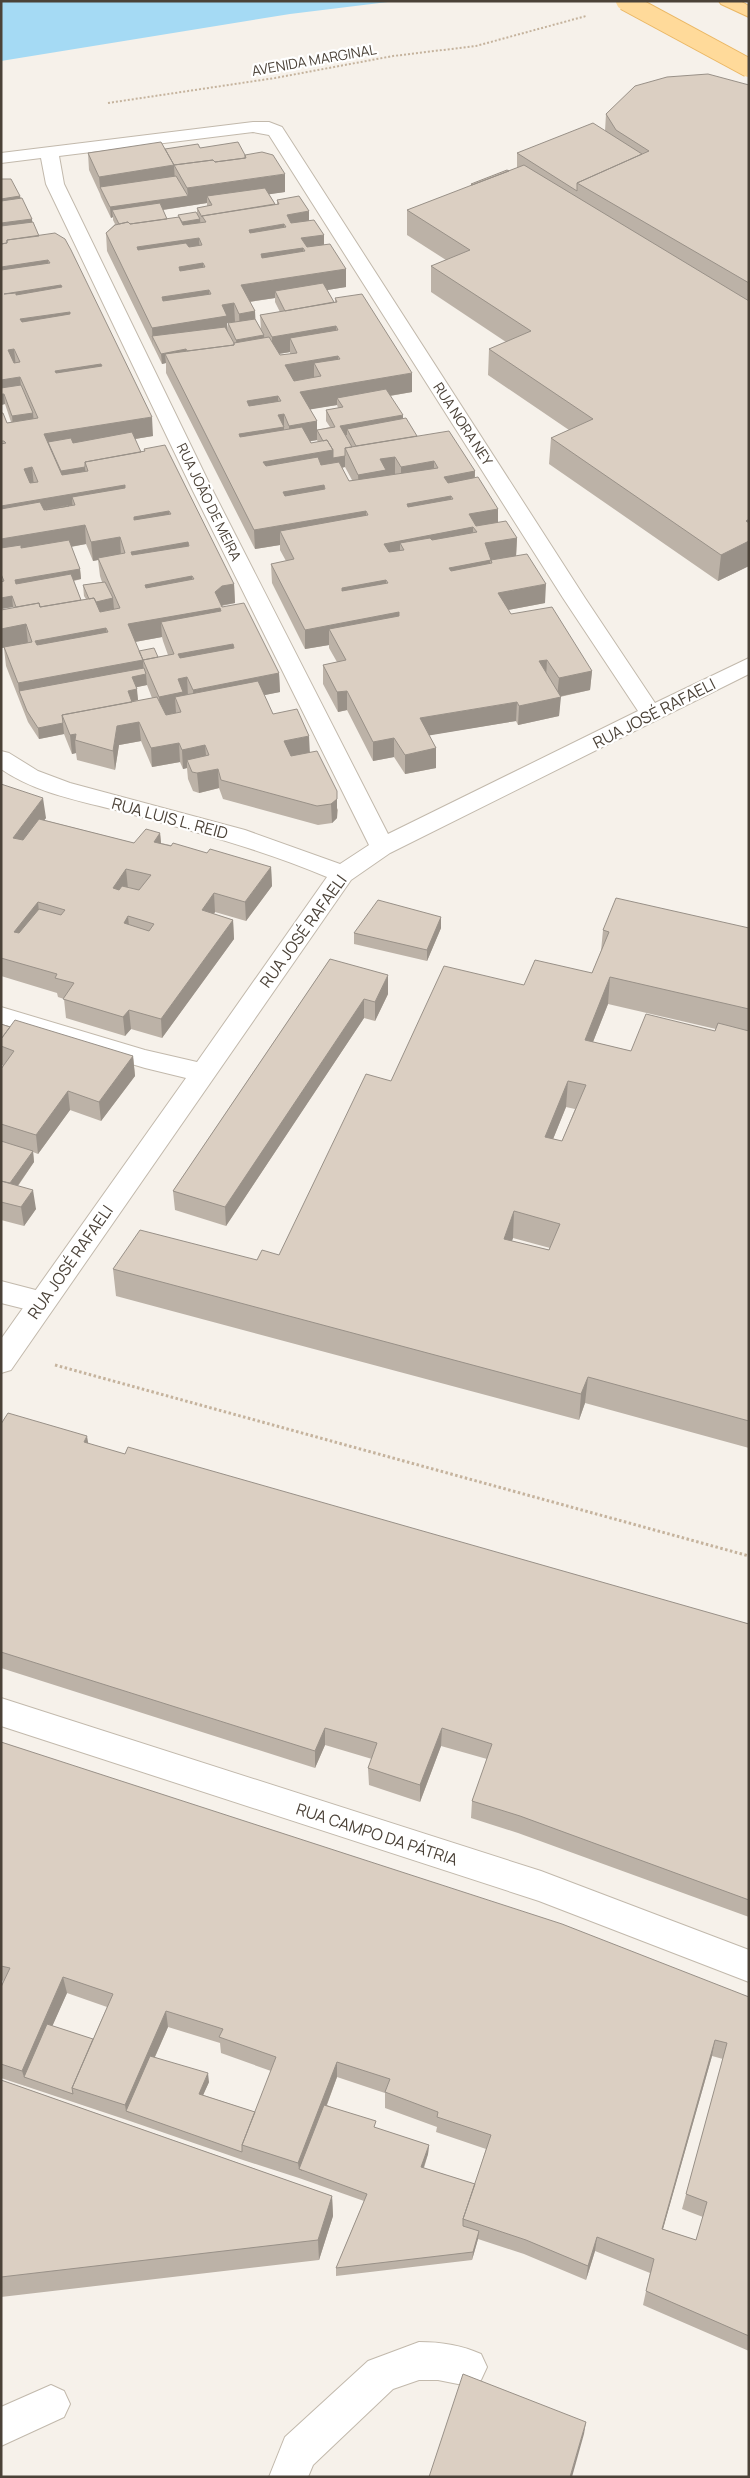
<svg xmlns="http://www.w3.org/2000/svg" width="750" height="2478" viewBox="0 0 750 2478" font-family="Manrope,sans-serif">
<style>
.water{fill:#a5daf4}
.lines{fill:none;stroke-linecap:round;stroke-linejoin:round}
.lane-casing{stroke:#c2b9ac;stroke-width:2}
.street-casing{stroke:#c2b9ac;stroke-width:2}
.primary-casing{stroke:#eab764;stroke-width:2}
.path-far1{stroke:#c5b39d;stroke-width:2;stroke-dasharray:2 2;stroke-linecap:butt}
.path{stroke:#c5b39d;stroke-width:3;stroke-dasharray:2.5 2.5;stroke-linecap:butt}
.lane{fill:#fff;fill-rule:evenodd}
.street{fill:#fff;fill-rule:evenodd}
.primary{fill:#ffda9a;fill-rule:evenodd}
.primary-bridge-casing{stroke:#eab764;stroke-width:20;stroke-linecap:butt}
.primary-bridge{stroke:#ffda9a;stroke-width:18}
.wall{fill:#bcb2a7;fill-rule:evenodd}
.shaded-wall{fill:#999188}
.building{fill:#dbcfc2;stroke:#999188;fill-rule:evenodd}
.labels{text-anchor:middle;stroke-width:4.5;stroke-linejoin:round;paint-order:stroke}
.far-street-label{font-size:14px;fill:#4b4238;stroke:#fff}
.street-label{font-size:16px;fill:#4b4238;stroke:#fff}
</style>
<rect width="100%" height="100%" fill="#f6f1ea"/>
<!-- water -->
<path class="water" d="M1,1H396L290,14L1,61Z"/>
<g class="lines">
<defs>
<path id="lane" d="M1,1281L51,1294L55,1302L51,1310L41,1313L1,1303Z
M419,2342C441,2342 461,2345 481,2354L487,2367L481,2380L468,2386L438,2380H419L393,2389L313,2465L308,2477H269L285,2437L368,2361Z
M51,2385L64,2391L70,2404L64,2417L1,2446V2407Z"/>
<path id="street" d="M253,122H269L282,127L585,598L655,703L749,658V674L390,853L351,880L11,1370L1,1373V1339L186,1078L145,1068L1,1025V1007L145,1050L197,1062L327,877C261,849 192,831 123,812C82,801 37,794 1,769V751L9,753L38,771L70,783L245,830L340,864L369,845L192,489L46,184L41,158L1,163V153ZM253,132L269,135L563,598L638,711L388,834L212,489L64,184L59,156Z
M1,1698L541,1871L749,1950V1982L539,1901L1,1726Z"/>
<path id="primary" d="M719,1H740L749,6V17L721,4Z"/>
</defs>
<!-- lane casing -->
<use href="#lane" class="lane-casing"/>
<!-- street casing -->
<use href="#street" class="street-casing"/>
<!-- primary casing -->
<use href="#primary" class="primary-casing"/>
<!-- path-far1 -->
<path class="path-far1" d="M108,103L275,78L393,56L476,46L586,16"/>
<!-- path -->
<path class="path" d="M55,1365L749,1556"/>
<!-- lane -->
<use href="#lane" class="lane"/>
<!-- street -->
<use href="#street" class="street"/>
<!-- primary -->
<use href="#primary" class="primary"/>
<defs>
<path id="primary-bridge" d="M625,1L749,68"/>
</defs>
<!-- primary-bridge casing -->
<use href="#primary-bridge" class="primary-bridge-casing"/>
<!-- primary-bridge -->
<use href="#primary-bridge" class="primary-bridge"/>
</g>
<!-- wall -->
<path class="wall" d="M749,85V566L718,581L549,464L551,438L569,430L488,375L489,349L506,342L431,292V266L446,260L407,235V210L471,186V184L517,168V153L605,131L606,114Z
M200,148L245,155L285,192L269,194L275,204H277V200L309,221L324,235V245L346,269V287L327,290L334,302H335V298L412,392L390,396L403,419L417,436L475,471V478L498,523L517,538L516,556L545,603L508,610L511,614L592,671L590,690L560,697L559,716L518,725L516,721L429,735L436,748V768L405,774L394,757L373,761L347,710L338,712L323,684V665L337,662L329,648V645L305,649L272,583L271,564L286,561L280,550V545L255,549L166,373V363L162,364L107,251L106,233L115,224L113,220V217L111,218L101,197L100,194L89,170L88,153ZM207,203V206L197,208V214L178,215L179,217L167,219L163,210ZM275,298V302L280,312L260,315L261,329L255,319V311L250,302ZM235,322L228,323V332L227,323ZM290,352V354L280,355L279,354ZM337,405L338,408L326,410V421L330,427L317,430V440L318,442L311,443L310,441L317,440V421L310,409ZM345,467L352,480L349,481L342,468Z
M1,179L20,196L21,198L32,219V222L39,236L153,436L135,439L141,452L144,451V449L234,584L235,603L222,606L279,673L280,692L264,695L273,714L310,752L338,810L337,818L332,823L318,825L223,799L219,788L199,793L193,791L188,779L187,768L183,769L180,762L152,767L141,741L119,745L115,770L77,760L76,753L72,754L64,734L39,739L28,722L6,666L4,648H1V610L13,608V607L1,609V413L7,423L11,422L5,404L1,405ZM86,544L93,561L98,560L100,576L102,582L83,585L84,596L86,599L81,600L74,581L81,579L80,569L71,547ZM162,637L163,641L168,655L158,657L139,651L135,642ZM147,685L152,698L132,702L138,700L136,687Z
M1,784L46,818L44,820L134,843L160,833L161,843L271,867L272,886L246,921L215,912L214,914L233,920L234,939L162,1038L131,1029L125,1036L66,1018L64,999L58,997L57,993L1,976Z
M441,917V928L427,961L354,944V933Z
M749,928V1448L585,1403L579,1420L116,1296L113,1269L257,1260L279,1255L391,1081L524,985L592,973L601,951L603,930ZM608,1004L716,1029L715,1031L631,1051L593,1042ZM566,1107L575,1109L562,1141L553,1139ZM513,1238L550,1248L549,1250L512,1241Z
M330,959L388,994L375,1021L364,1018L226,1226L175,1210L173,1191Z
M1,1024L133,1056L135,1076L101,1121L70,1110L38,1154L33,1152L34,1162L18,1186L36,1209L24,1226L1,1220V1069L4,1065H1Z
M1,1424L88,1444L749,1624V1917L518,1833L471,1818L472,1801L487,1759L441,1746L420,1802L369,1785L368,1768L372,1759L325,1745L315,1768L1,1668Z
M1,1742L749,1997V2351L643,2305L650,2273L595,2251L586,2280L524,2254L478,2239L472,2260L336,2276V2268L364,2201L299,2178L243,2160L127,2120L1,2078V1987L4,1981L1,1980ZM67,1993L107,2007L93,2039L52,2026ZM168,2027L220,2043L221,2053L271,2071L255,2112L203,2095L209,2082L155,2057ZM712,2056L723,2059L682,2209L703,2217L696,2240L663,2229ZM337,2077L385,2093V2108L437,2127L436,2132L486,2149L475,2184L424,2168L428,2154L429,2145L376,2128L327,2105Z
M1,2080L332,2196L333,2216L319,2260L1,2297Z"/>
<!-- shaded-wall -->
<path class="shaded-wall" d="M174,165L175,183L100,187L99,177Z
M285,174V192L210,203L207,196V203L116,217L112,210L113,217L111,218L110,207L188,196L187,188Z
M20,196L21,206L1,209V199Z
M309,211V229L288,233L287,215Z
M32,219L33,229L1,234V223Z
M200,219L201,230L183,232L182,222Z
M284,224L285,242L250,248L249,230Z
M324,235V253L305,251L303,248L304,266L262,272L261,254L301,238Z
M199,238L200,256L138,265L137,247Z
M48,260L50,278H1V267Z
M203,263L204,282L180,285L179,267Z
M346,269V287L278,298L275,291V298L241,303V285Z
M61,285L63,303L4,294Z
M209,290L210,308L164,315L162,297Z
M234,303L235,322L227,323L228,334L152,336L153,347L152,328L222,305Z
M255,311L256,329L240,332L239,314Z
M70,312L71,330L22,338L20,319Z
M336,326V345L290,338V352L272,355V337Z
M264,335L265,346L237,350L236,340Z
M14,349L16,367L10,368L8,350Z
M186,349L187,360L165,354L166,363L162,364L161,354Z
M338,356V375L321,376L314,363V379L286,384L285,365Z
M101,364L103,383L57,390L55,371Z
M412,373V392L341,404L337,398V405L301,411L300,392Z
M20,377L22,395L4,394L5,404L1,405V380Z
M278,396L279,415L248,420L247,401Z
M33,413L34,424L13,427L12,416Z
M284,414V446L239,453V434L278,415Z
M403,415V426L347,429V435L340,436V426Z
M152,417L153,436L50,453L44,434Z
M317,421V440L290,445L289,426Z
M333,450L345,456V467L264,481L263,462Z
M360,454L395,457V476L359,493L358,475Z
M434,461V480L401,486V467Z
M32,467L34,486L26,487L24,469Z
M85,467L86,477L59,482L58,471Z
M475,471L474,490L444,496V477Z
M125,485L127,504L75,505L72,497L73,513L1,525V506Z
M324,485V504L284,511L283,492Z
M451,496L450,515L407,523V504Z
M498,509V528L473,527V546L400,543V560L384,563V544L469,514Z
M169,511L171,530L135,536L134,517Z
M366,511V530L280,531V545L255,549L254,530Z
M749,519V566L718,581L721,555L746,521Z
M85,525L86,544L1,559V539Z
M120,537L121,556L98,558V560L93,561L91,542Z
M517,538L516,557L490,561V579L448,587L449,568L485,543Z
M188,542L189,561L133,571L131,552Z
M80,569L81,579L16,591L15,580Z
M192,576L193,595L146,604L145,585Z
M386,580V599L342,607V588Z
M234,584L235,603L223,605L220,608L221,627L161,622L162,637L129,643L128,624L215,592L222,586Z
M546,584L545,603L497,612L498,593Z
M12,596L13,607L1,609V598Z
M113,598L114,609L91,614L90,603Z
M83,604L26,625L28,643L1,648V629Z
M399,612V631L329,629V645L305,649V630Z
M106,628L108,647L38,660L35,641Z
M233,644L234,663L180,673L178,654Z
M143,660L144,675L146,674L147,685L133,688L19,691L18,683Z
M547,660L546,679L539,661Z
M592,671L590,690L557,697L559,678Z
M279,673L280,692L194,709L193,690Z
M187,677L188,696L175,697L176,713L160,716L159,697L178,679Z
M137,689L138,700L129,702L128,691Z
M347,691V710L338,712L337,692Z
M561,697L559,716L518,725L519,706Z
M517,702L516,721L420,737V718Z
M139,722L141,741L119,745L115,770L113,751L117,726Z
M63,723L64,734L39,739L38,728Z
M76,734L75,740L76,753L72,754L70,735Z
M309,736L310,755L284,760V741Z
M394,738V757L373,761V742Z
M179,743L180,762L152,767L151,748Z
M205,745L207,765L187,760V768L183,769L182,750Z
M436,748V768L405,774V755Z
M218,769L219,788L199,793L197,773Z
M337,791V818L332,823L331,804Z
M43,798L46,818L15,857L13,838Z
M160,833L162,853L154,842Z
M271,867L272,886L246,921L245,902Z
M126,869L128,889L114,908L113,888Z
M214,893L215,912L203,930L202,910Z
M38,902L40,921L17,951L14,932Z
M128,916L130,936L124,923Z
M441,917V928L427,961V950Z
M233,920L234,939L162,1038L161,1019Z
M388,975V994L375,1021V1002Z
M610,977L608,1004L583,1067L585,1040Z
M364,999V1018L226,1226L225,1207Z
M129,1010L131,1029L125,1036L123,1017Z
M133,1056L135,1076L101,1121L99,1102Z
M568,1081L566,1107L543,1164L545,1137Z
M68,1091L70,1110L38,1154L36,1135Z
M33,1151L34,1162L7,1201L5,1190Z
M33,1190L36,1209L24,1226L21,1207Z
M514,1211L513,1238L502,1265L504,1239Z
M588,1377L585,1403L579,1420L581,1394Z
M87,1436L90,1454L84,1442Z
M325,1728V1745L315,1768V1751Z
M442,1728L441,1746L420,1802V1785Z
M63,1977L67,1993L29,2079L24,2077L22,2071Z
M166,2011L168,2027L130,2113L126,2111L125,2105Z
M715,2040L712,2056L659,2243L662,2229Z
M337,2062V2077L302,2171L299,2169L298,2163Z
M208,2073L209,2082L200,2102L199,2094Z
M429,2145L428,2154L421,2175V2167Z
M332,2196L333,2216L319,2260L318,2240Z
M479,2231L478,2239L472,2260L473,2252Z
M597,2237L595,2251L586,2280L588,2266Z
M586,2422L584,2434L572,2477H570Z"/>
<!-- building -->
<path class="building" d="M708,74L749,85V283L577,183L649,151L616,130L606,114L635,86L667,77Z
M593,123L642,154L577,183V191L517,153Z
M161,142L174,165L99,177L88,153Z
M238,142L245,155V158L215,162L213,160L174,165L165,149L198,144L200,148Z
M262,152L273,155L285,174L187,188L174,165L213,160L215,162L246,158L245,155Z
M524,165L749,301V519L746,521L749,523V541L721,555L551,438L593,419L489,349L531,331L431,266L470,250L407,210Z
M507,170L509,171L472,185L471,184Z
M176,176L188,196L110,207L100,187Z
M1,179H11L20,196L1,199Z
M265,188L275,204L202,216V217L197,208L212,205L207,196Z
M299,196L309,211L287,215L291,223L314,220L324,235L301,238L307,247L330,244L346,269L241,285L255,311L239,314L234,303L222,305L227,316L152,328L106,233L115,225L128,222L130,224L179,217L183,225L206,222L202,216L279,204L277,200ZM284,224L286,227L250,233L249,230ZM199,238L202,245L189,247L186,243L138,250L137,247ZM303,248L305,251L262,258L261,254ZM203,263L205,267L180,271L179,267ZM209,290L211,294L163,301L162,297Z
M22,198L32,219L1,223V201Z
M160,203L167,219L130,224L128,222L119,224L112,210Z
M196,212L200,219L182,222L178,215Z
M33,222L39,236L7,240V243L1,244V226Z
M55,233L65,239L71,250L152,417L44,434L62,475L88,471L85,462L145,451L144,449L165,445L234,584L222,586L215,592L222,607L244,603L279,673L193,690L187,677L178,679L183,692L159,697L143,660L18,683L4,647L32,642L26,624L1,629V610L39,603L40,607L94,598L100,612L120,608L98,558L125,553L120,537L91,542L85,525L1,539V509L40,502L44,510L75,505L72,497L125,488V485L1,506V444L6,443L4,441H1V413H3L7,423L38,418L20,377L1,380V270L50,263L48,260L1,267V244L7,243V240ZM61,285L62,287L16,295V293L4,294ZM70,312V314L22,322L20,319ZM14,349L20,362L14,363L8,350ZM101,364L102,366L56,373L55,371ZM32,467L38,482L30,483L24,469ZM169,511L171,514L134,520V517ZM188,542L189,546L132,555L131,552ZM192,576L194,579L146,588L145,585ZM220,608L221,611L161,622L174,654L143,660L128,624ZM106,628L108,632L37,645L35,641ZM233,644L234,648L180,658L178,654Z
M323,283L334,302L285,311L275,291Z
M362,294L412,373L300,392L317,421L289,426L284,414L278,415L284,427L239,434L240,437L302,427L311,443L327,440L333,450L263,462L266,466L318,457L321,465L339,462L349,481L438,468L434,461L401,467L395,457L380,459L386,470L358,475L345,448L449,431L475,471L444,477L448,483L478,477L498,509L469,514L476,526L506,521L517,538L485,543L491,560L527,554L546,584L498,593L511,614L552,607L592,671L559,678L547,660L539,661L561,697L519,706L517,702L420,718L436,748L405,755L394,738L373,742L347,691L337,692L323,665L346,660L329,629L399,616V612L305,630L271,564L294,559L280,531L368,515L366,511L254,530L165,354L234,345V343L269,337L280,355L297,353L290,338L338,330L336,326L272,337L260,315L337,302L335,298ZM338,356L340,359L314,363L321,376L294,381L285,365ZM278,396L281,401L249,406L247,401ZM324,485L325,489L285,496L283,492ZM451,496L453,499L408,507L407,504ZM473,527L477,532L432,540L430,538L400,543L404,550L389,552L384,544ZM491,560L492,563L451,571L449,568ZM386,580L388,583L342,591V588Z
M255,319L264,335L236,340L228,323Z
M225,327L234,343V345L187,351L186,349L161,354L152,336Z
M21,385L33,413L12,416L4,394H1V388Z
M386,389L403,415L340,426L352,447L345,448V456L333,458V450L327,440L323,441L317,430L335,427L326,410L343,407L337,398Z
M406,418L417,436L356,446L347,429Z
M132,432L141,452L85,462V467L61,471L48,442L71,438L73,443Z
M68,505L69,506L46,510V509Z
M69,540L80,569L15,580L16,584L71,574L81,600L40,607L39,603L16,607L12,596L1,598V582L4,581L1,574V548L21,545V548Z
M105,582L113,598L96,602L94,598L89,599L83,585Z
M154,648L158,657L143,660L139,651Z
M144,668L146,674L132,677L137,689L128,691L132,702L62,715L63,723L38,728L27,711L19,691Z
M258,681L273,714L297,709L309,736L284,741L291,756L317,751L337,791V799L331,804L317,806L221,780L218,769L197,773L192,772L187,760L209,755L205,745L182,750L179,743L151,748L139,722L117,726L113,751L75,740L76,734L70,735L62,715L157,697L166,715L181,712L175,697Z
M1,784L43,798L13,838L23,840L39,819L134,843L146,829L160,833L154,842L171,846L173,843L207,853L210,849L271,867L245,902L214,893L202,910L233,920L161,1019L129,1010L123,1017L63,999L74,983L55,978L57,974L1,958ZM126,869L151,875L139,890L122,886L119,890L113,888ZM38,902L65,910L61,915L39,909L19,933L14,932ZM128,916L154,924L149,931L124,923Z
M616,898L749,928V1009L610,977L585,1040L631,1051L646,1014L715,1031L718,1023L749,1031V1421L588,1377L581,1394L113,1269L140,1230L257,1260L262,1250L279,1255L366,1074L391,1081L444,966L524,985L535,960L592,973L609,932L603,930ZM568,1081L586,1085L562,1141L545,1137ZM514,1211L560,1224L549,1250L504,1239Z
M378,900L441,917L427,950L354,933Z
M330,959L388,975L375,1002L364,999L225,1207L173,1191Z
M15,1020L133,1056L99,1102L68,1091L36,1135L1,1124V1069L14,1051L1,1046V1039Z
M1,1024L10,1027L1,1039Z
M1,1141L33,1151L10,1183L1,1181Z
M1,1181L33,1190L21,1207L1,1202Z
M8,1413L87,1436L84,1442L125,1454L128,1447L749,1624V1900L520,1816L472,1801L492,1744L442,1728L420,1785L368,1768L377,1743L325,1728L315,1751L1,1652V1424Z
M1,1742L562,1924L749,1997V2336L646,2291L654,2259L597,2237L588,2266L526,2240L463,2219L491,2135L437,2117L438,2112L385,2092L390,2079L337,2062L298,2163L242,2145L276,2057L219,2037L223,2029L166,2011L125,2105L72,2088L113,1994L63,1977L22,2071L1,2064V1987L10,1968L1,1966ZM715,2040L727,2043L686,2194L707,2202L696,2240L662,2229Z
M47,2024L93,2039L72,2088L73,2094L24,2077Z
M150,2056L208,2073L199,2094L255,2112L242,2145V2152L126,2111Z
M1,2080L332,2196L318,2240L1,2277Z
M324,2105L376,2121L374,2127L429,2145L421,2167L475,2184L463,2219V2226L479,2231L473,2252L336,2268L367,2194L299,2169Z
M463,2374L586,2422L570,2477H429Z"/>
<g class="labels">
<!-- far-street labels -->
<g class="far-street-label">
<text transform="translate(314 60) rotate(-10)" y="5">AVENIDA MARGINAL</text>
<text transform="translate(463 424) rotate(57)" y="5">RUA NORA NEY</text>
<text transform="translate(209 502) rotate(64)" y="5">RUA JOÃO DE MEIRA</text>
</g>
<!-- street labels -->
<g class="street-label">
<text transform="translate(654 713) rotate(-27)" y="6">RUA JOSÉ RAFAELI</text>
<text transform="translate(170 818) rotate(15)" y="6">RUA LUIS L. REID</text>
<text transform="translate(303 931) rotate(-54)" y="6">RUA JOSÉ RAFAELI</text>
<text transform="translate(70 1262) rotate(-55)" y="6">RUA JOSÉ RAFAELI</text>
<text transform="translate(377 1834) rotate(18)" y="6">RUA CAMPO DA PÁTRIA</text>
</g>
</g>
<!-- border -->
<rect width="750" height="2478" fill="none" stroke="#4b4238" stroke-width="5"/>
</svg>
